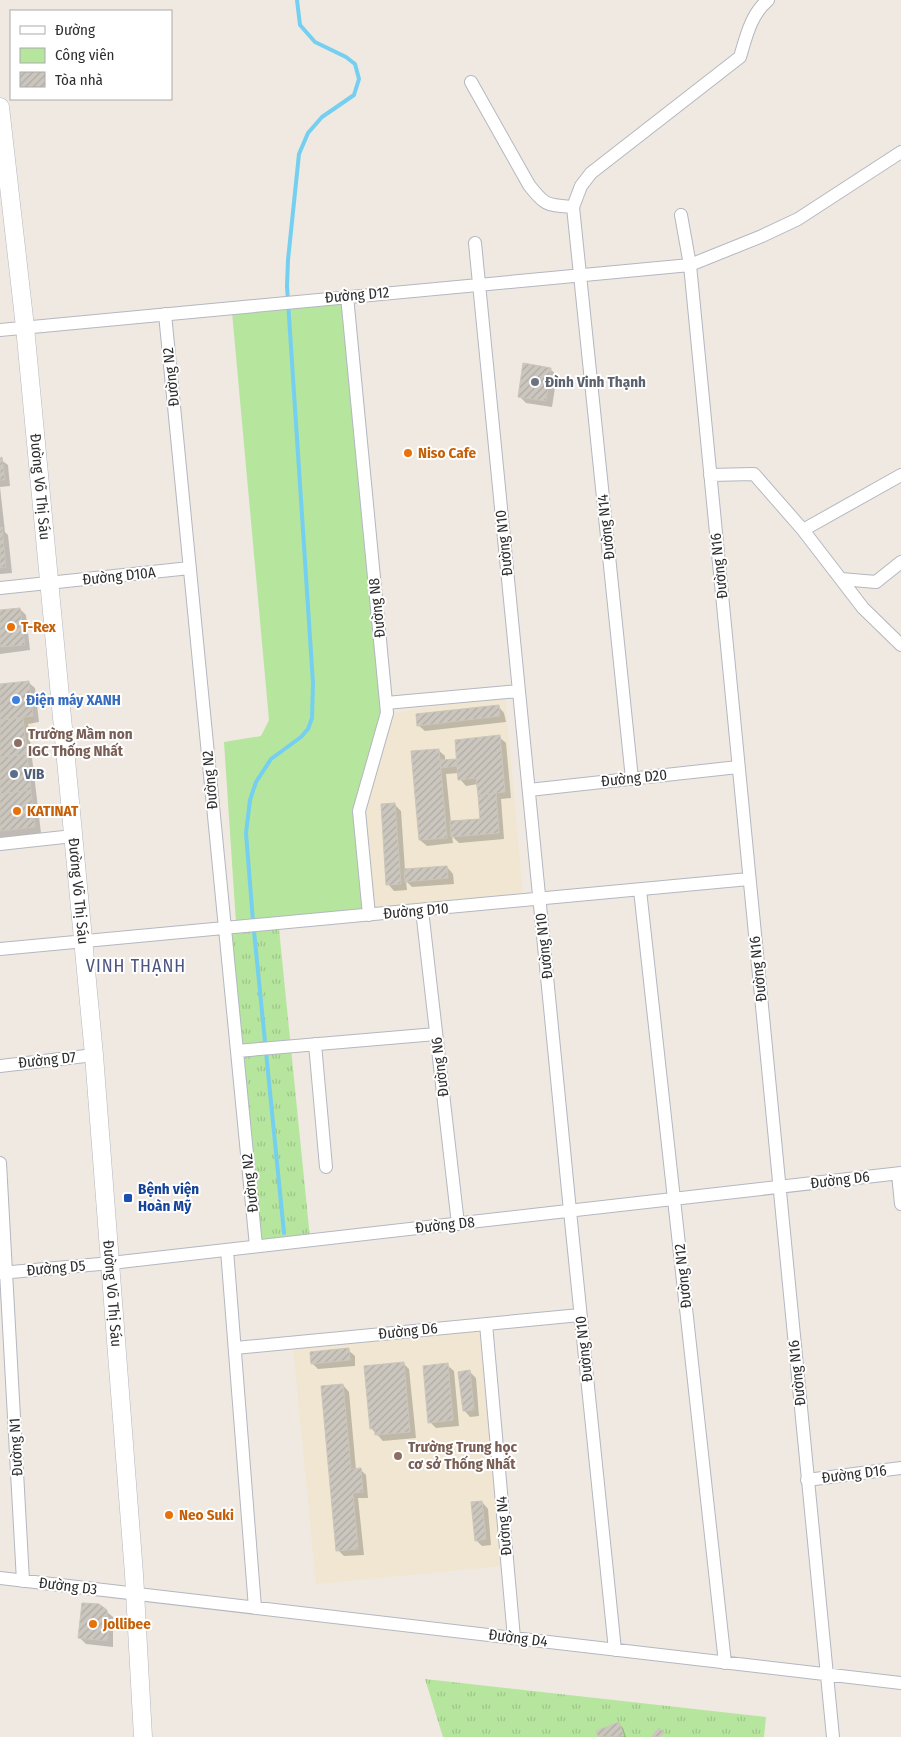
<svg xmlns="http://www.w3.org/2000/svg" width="901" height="1737" viewBox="0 0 901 1737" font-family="'Fira Sans Condensed',sans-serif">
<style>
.education{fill:#f0e6d1}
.grass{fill:url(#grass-tufts)}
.park{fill:#b6e59e}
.shadow{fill:#0003;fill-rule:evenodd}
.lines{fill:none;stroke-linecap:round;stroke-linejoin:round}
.stream{stroke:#75cff0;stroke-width:4}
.building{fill:url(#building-hatch);stroke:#cbc5ba}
.minor-casing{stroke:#b4b7c1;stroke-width:14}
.secondary-casing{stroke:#b4b7c1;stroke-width:19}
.minor{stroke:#fff;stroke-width:12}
.secondary{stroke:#fff;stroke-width:18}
.worship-dot{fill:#6b7280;stroke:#fff;stroke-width:2}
.food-dot{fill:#e8710a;stroke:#fff;stroke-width:2}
.shop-dot{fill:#3f7fe0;stroke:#fff;stroke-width:2}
.education-dot{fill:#8d6e63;stroke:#fff;stroke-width:2}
.service-dot{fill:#5c6f8a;stroke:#fff;stroke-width:2}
.transit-dot{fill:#1a4fb4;stroke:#fff;stroke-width:2}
.labels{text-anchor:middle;stroke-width:4;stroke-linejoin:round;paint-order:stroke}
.street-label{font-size:15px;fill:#2e2e2e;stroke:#fff}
.worship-label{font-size:15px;font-weight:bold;fill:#5b616d;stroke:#fff;text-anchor:start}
.food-label{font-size:15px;font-weight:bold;fill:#c56008;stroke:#fff;text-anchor:start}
.shop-label{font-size:15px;font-weight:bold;fill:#366cbe;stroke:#fff;text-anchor:start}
.education-label{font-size:15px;font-weight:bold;fill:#785e54;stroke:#fff;text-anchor:start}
.service-label{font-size:15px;font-weight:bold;fill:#4e5e75;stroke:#fff;text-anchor:start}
.transit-label{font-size:15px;font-weight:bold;fill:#164399;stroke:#fff;text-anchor:start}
.quarter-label{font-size:18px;letter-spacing:1px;fill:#4d5680;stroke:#fff}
</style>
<defs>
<pattern id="grass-tufts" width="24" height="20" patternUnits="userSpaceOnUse" patternTransform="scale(1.25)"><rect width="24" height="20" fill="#b6e59e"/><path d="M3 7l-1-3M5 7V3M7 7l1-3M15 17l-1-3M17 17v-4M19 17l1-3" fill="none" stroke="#9dc588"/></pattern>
<pattern id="building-hatch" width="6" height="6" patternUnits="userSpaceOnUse" patternTransform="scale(1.25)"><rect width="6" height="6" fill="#cbc7bf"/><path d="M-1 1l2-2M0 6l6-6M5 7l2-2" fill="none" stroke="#afaba4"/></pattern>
</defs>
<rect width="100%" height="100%" fill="#efe9e1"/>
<!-- education -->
<path class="education" d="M505,696L523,896L373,911L364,811L392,713Z
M33,716L37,753L0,757V720Z
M481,1329L503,1566L316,1584L293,1347Z"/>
<!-- grass -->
<path class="grass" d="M279,929L310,1238L260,1243L224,934Z
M425,1679L766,1717L764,1737H443Z"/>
<!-- park -->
<path class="park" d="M343,301L382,712L354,811L364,911L236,923L224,742L261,736L269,720L232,312Z"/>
<!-- shadow -->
<path class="shadow" d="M550,369L557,375L552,407L526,403L520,397Z
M0,459L8,465L10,486L0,487L5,532L8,535L12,573L0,574Z
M20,609L26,615L30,650L0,654V611Z
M28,682L35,688L39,722L28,724L41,833L0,838V840V685Z
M498,706L504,713L506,722L425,731L418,725Z
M499,737L506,743L511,798L501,799L504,839L459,843L452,836L453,843L427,846L420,840L438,750L445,756V761L458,760ZM459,773L460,779L466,786L478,784L481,820L451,823L446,774Z
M394,804L401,811L405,870L447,867L453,874L454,884L412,887L406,881L407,890L394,891L388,884Z
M348,1350L355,1356V1366L318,1369L312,1363Z
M403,1363L409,1369L416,1438L383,1441L371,1428Z
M447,1365L454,1371L459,1426L436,1428L430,1422Z
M470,1372L476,1378L479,1416L470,1417L464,1410Z
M343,1385L349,1392L356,1470L360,1469L366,1475L368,1498H358L364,1555L344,1556L338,1550Z
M482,1502L488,1509L491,1545L482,1546L476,1540Z
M106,1611L113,1617V1647L86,1644L79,1637Z
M619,1724L623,1728L626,1737H599L598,1732Z"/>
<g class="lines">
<!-- stream -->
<path class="stream" d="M284,1233L253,921L246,833L250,800L256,782L271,759L301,737L308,729L312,718L313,683L287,286L288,260L299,154L308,133L322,117L354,95L359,79L355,64L346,57L315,42L300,25L297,0"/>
</g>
<!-- building -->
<path class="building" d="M523,363L551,368L546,401L518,397Z
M2,457L5,480H0V458Z
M2,527L6,567L0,568V528Z
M20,608L25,645L0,647V610Z
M29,681L33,716L0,720V684Z
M499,705L500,716L417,726L416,714Z
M23,718L27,754L0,757V720Z
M500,735L505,792L478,795L476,778L458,780L455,740Z
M439,749L447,838L419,840L411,751Z
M27,754L31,790L0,794V757Z
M457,759V766L441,768L440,760Z
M31,790L35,827L0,831V794Z
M496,793L499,833L451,837L450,821L480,819L478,795Z
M395,803L401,884L386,885L381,804Z
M447,866L448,878L405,882L404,869Z
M349,1348L350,1360L311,1364L310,1352Z
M404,1362L410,1432L375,1435V1428L370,1429L364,1366Z
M448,1363L453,1420L428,1423L423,1366Z
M470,1370L474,1410L463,1411L458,1372Z
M343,1384L351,1469L361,1468L363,1492L353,1493L358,1549L336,1551L321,1386Z
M482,1501L486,1539L475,1541L471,1502Z
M82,1603L99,1604L107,1610L108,1641L78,1638Z
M619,1722L624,1736L598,1737L596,1731Z
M659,1728L664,1733L660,1737H651Z"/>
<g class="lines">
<defs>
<path id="minor" d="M471,82L529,185C545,206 547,205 573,207
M681,215L690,265L833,1737
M475,243L570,1211L615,1650
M347,296L387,713L359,811L369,915
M165,314L256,1246
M0,330L690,265L762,236L798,219L901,152
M710,475L754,474L803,530L863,608L901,645
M803,530L901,475
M841,579L876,582L901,562
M0,588L190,568
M386,703L519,691
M632,779L573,207L581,186L591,173L740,57C746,37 751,14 768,0
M529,790L738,767
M0,844L73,836
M640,890L725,1663
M422,910L458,1224
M0,949L749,879
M315,1044L326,1167
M237,1051L436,1034
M0,1066L94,1055
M0,1163L23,1581
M898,1174L901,1204
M227,1250L255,1608
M0,1273L111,1263L901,1173
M486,1324L514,1638
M235,1348L580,1315
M807,1480L901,1468
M0,1578L901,1683"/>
<g id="secondary">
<path id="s1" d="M0,107L25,327L94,1055L134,1574L143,1737"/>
</g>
</defs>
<!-- minor casing -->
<use href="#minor" class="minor-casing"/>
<!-- secondary casing -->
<use href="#secondary" class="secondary-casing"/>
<!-- minor -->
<use href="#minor" class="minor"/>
<!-- secondary -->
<use href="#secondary" class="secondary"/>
</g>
<!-- markers -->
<circle class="worship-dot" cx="535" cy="382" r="5"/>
<g class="food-dot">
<circle cx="408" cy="453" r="5"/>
<circle cx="11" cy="627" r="5"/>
<circle cx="17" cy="811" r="5"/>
<circle cx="169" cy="1515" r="5"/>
<circle cx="93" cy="1624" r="5"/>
</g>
<circle class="shop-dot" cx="16" cy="700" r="5"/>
<g class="education-dot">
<circle cx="18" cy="743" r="5"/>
<circle cx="398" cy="1456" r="5"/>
</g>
<circle class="service-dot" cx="14" cy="774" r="5"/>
<rect class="transit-dot" x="123" y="1193" width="10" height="10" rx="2.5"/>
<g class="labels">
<!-- street labels -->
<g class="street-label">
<text transform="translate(357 295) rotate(-5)" y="5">Đường D12</text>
<text transform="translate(171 377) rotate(-96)" y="5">Đường N2</text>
<text dy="5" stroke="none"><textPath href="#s1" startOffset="382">Đường Võ Thị Sáu</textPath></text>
<text transform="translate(606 527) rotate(-96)" y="5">Đường N14</text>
<text transform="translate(504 543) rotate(-96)" y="5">Đường N10</text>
<text transform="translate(719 566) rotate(-96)" y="5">Đường N16</text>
<text transform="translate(119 576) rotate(-6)" y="5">Đường D10A</text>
<text transform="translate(377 608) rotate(-96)" y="5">Đường N8</text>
<text transform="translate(634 778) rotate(-6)" y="5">Đường D20</text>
<text transform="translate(210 780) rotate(-95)" y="5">Đường N2</text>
<text dy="5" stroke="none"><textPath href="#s1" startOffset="788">Đường Võ Thị Sáu</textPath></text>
<text transform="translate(416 911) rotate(-5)" y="5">Đường D10</text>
<text transform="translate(544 946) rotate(-96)" y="5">Đường N10</text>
<text transform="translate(758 969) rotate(-96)" y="5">Đường N16</text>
<text transform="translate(47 1060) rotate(-6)" y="5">Đường D7</text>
<text transform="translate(440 1067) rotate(-97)" y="5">Đường N6</text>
<text transform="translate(840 1180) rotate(-7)" y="5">Đường D6</text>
<text transform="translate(250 1183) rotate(-96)" y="5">Đường N2</text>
<text transform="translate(445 1225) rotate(-6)" y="5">Đường D8</text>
<text transform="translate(56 1268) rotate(-5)" y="5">Đường D5</text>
<text transform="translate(683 1276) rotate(-96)" y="5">Đường N12</text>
<text dy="5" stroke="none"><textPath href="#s1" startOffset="1192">Đường Võ Thị Sáu</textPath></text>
<text transform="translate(408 1331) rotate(-6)" y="5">Đường D6</text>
<text transform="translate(584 1349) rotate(-96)" y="5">Đường N10</text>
<text transform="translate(797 1373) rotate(-96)" y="5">Đường N16</text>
<text transform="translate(16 1447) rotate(-93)" y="5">Đường N1</text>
<text transform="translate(854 1474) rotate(-7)" y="5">Đường D16</text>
<text transform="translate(504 1526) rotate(-95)" y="5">Đường N4</text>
<text transform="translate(68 1586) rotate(7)" y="5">Đường D3</text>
<text transform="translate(518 1638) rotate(7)" y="5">Đường D4</text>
</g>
<!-- worship labels -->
<g class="worship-label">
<text x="545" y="387">Đình Vinh Thạnh</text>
</g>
<!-- food labels -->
<g class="food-label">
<text x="418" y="458">Niso Cafe</text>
<text x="21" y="632">T-Rex</text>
<text x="27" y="816">KATINAT</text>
<text x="179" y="1520">Neo Suki</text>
<text x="103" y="1629">Jollibee</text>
</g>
<!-- shop labels -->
<g class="shop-label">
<text x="26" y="705">Điện máy XANH</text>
</g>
<!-- education labels -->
<g class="education-label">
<text x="28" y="739">Trường Mầm non<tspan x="28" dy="17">IGC Thống Nhất</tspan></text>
<text x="408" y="1452">Trường Trung học<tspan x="408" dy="17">cơ sở Thống Nhất</tspan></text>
</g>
<!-- service labels -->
<g class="service-label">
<text x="24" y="779">VIB</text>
</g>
<!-- transit labels -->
<g class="transit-label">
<text x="138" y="1194">Bệnh viện<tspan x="138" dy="17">Hoàn Mỹ</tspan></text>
</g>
<!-- quarter labels -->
<g class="quarter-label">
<text x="136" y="972">VINH THẠNH</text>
</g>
</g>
<!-- legend -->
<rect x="10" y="10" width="162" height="90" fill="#ffffff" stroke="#ababab"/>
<rect x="20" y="26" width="25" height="8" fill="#ffffff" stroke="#ababab"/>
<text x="55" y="35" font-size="15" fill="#2e2e2e">Đường</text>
<rect x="20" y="48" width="25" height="15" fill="#b6e59e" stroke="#ababab"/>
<text x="55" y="60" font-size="15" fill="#2e2e2e">Công viên</text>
<rect x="20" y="72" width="25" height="15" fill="url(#building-hatch)" stroke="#ababab"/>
<text x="55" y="85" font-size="15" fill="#2e2e2e">Tòa nhà</text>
</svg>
